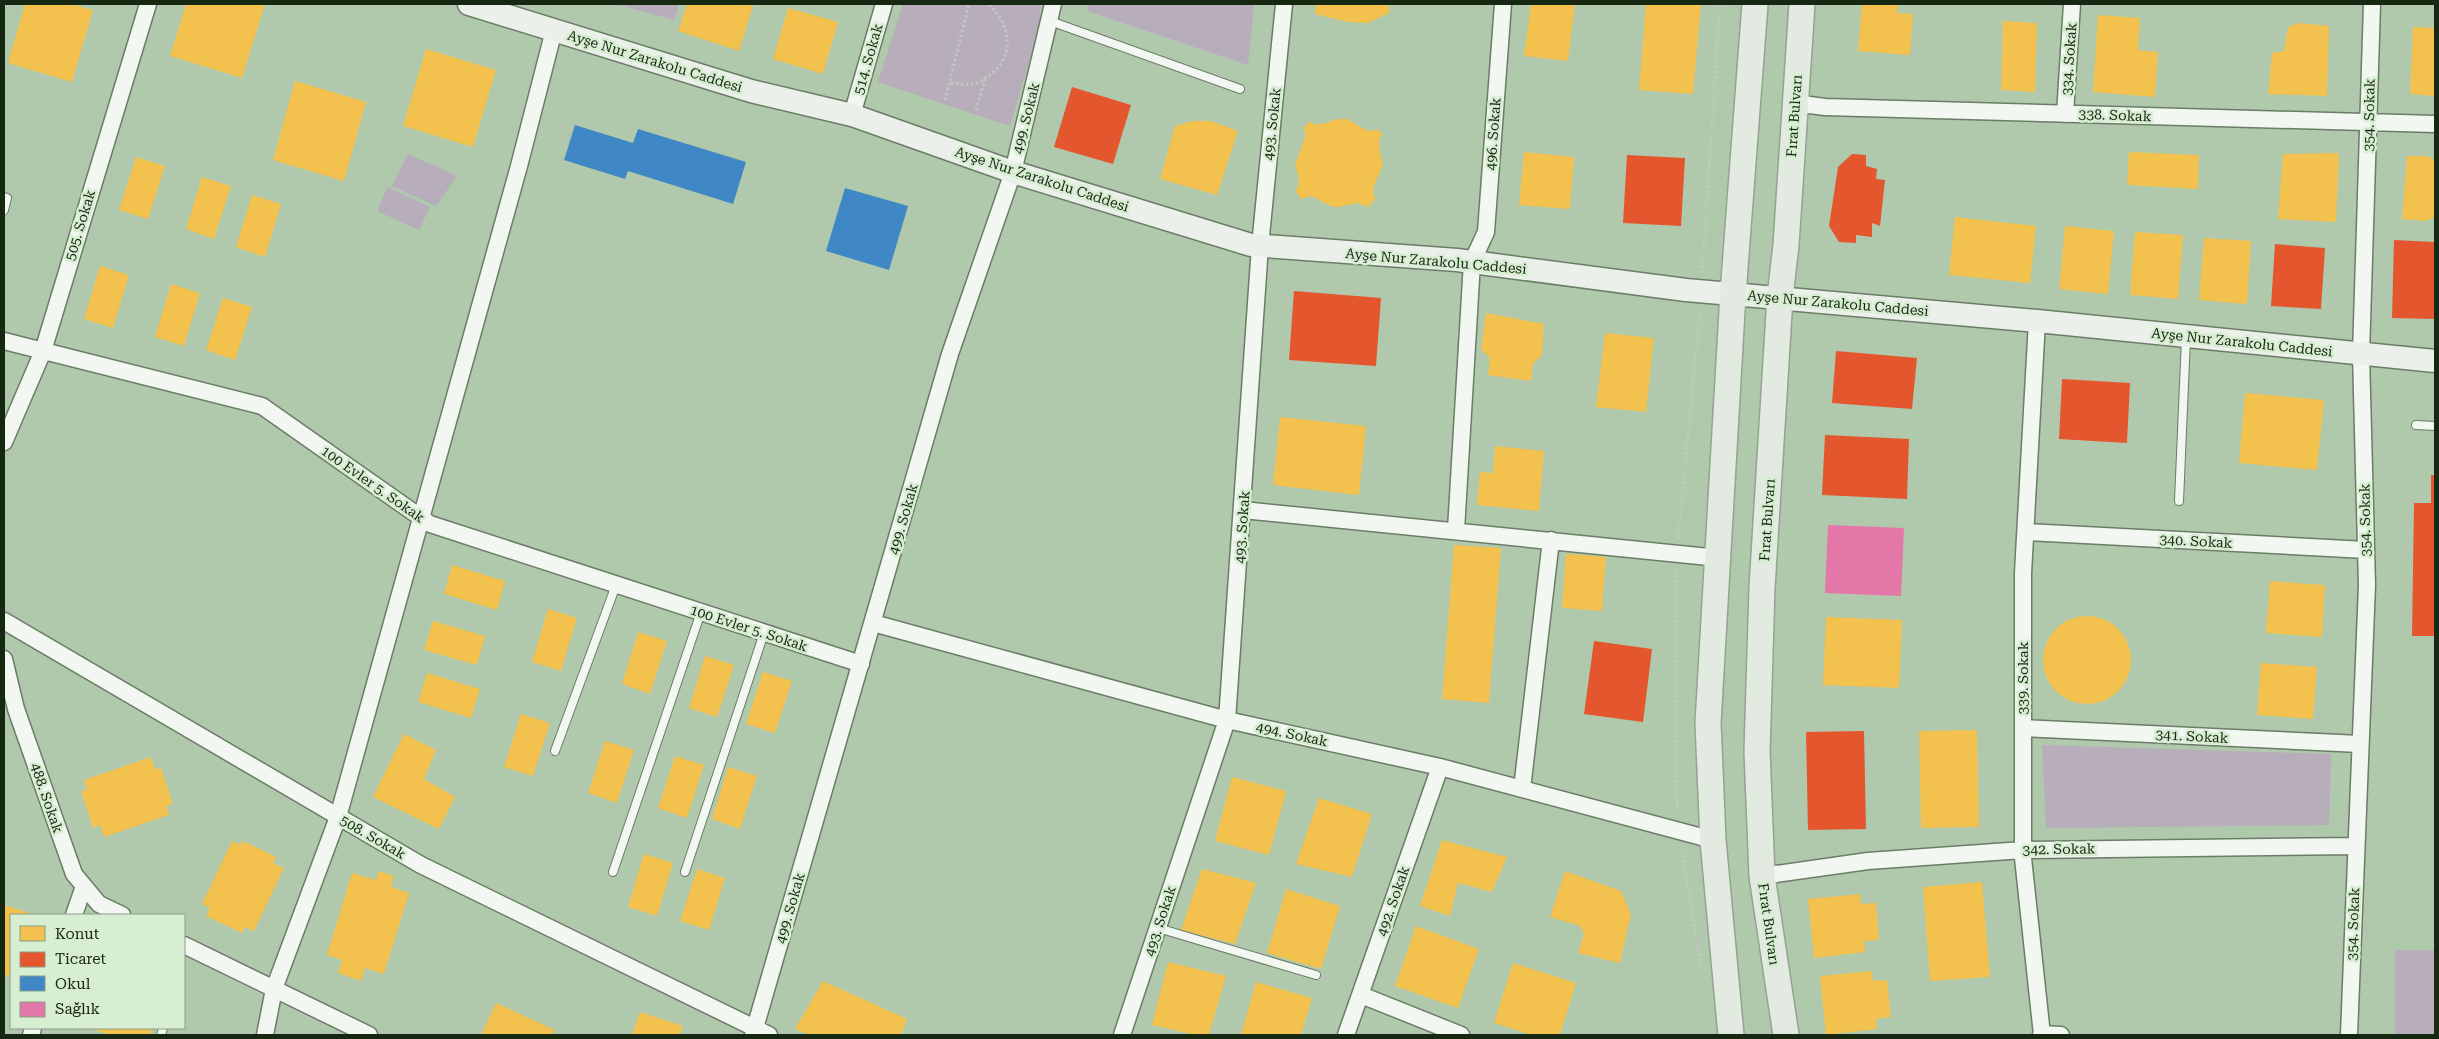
<svg xmlns="http://www.w3.org/2000/svg" width="2439" height="1039" viewBox="0 0 2439 1039" font-family="'Roboto Serif',serif">
<style>
.green{fill:#b8adba}
.homes{fill:#f2c14e}
.shops{fill:#e4572e}
.schools{fill:#3f88c5}
.health{fill:#e377a8}
.lines{fill:none;stroke-linecap:round;stroke-linejoin:round}
.lane-casing{stroke:#6a7d66;stroke-width:10}
.street-casing{stroke:#6a7d66;stroke-width:19}
.secondary-casing{stroke:#6a7d66;stroke-width:25}
.primary-casing{stroke:#92a58e;stroke-width:28}
.path{stroke:#c1c8bf;stroke-width:3;stroke-dasharray:2.5 2.5;stroke-linecap:butt}
.lane{stroke:#f3f7f2;stroke-width:8}
.street{stroke:#f3f7f2;stroke-width:16}
.secondary{stroke:#ebf0ea;stroke-width:22}
.primary{stroke:#e2eae1;stroke-width:25}
.labels{text-anchor:middle;stroke-width:5;stroke-linejoin:round;paint-order:stroke}
.street-label{font-size:14px;fill:#162712;stroke:#d7eed3}
</style>
<rect width="100%" height="100%" fill="#b0c8ab"/>
<!-- green -->
<path class="green" d="M616,4H679L674,20Z
M903,4H1041L1038,32L1010,126L878,82Z
M1088,4H1254L1248,65L1087,11Z
M408,154L457,176L436,206L392,186Z
M387,187L430,207L419,230L377,211Z
M2042,745L2331,754L2329,825L2046,828Z
M2395,950H2435V1035H2395Z"/>
<!-- homes -->
<path class="homes" d="M25,4H72L93,10L72,82L8,63Z
M186,4H265L242,78L170,56Z
M687,4H745L753,6L739,51L678,31Z
M1316,4H1389V13L1368,23L1348,22L1315,14Z
M1531,4H1575L1568,61L1524,56Z
M1646,4H1701L1693,94L1639,90Z
M1862,4H1898L1897,13L1913,14L1910,55L1858,51Z
M788,8L838,22L823,74L773,59Z
M2098,15L2140,18L2138,50L2158,52L2155,97L2093,92Z
M2003,21L2037,23L2035,92L2001,90Z
M2299,23L2329,26L2327,96L2268,94L2272,53L2284,51L2288,27Z
M2413,27L2435,28V96L2410,94Z
M426,49L496,70L473,147L403,126Z
M295,81L366,102L344,181L273,160Z
M1337,119H1347L1366,130L1373,131L1377,129L1383,135L1379,138V147L1383,165L1374,186L1373,195L1376,198L1368,207L1357,203L1339,207L1330,206L1312,196L1301,199L1295,190L1298,187L1299,178L1295,165L1305,137V131L1303,128L1310,121L1313,124H1323Z
M1193,121H1211L1238,131L1217,195L1160,179L1175,126Z
M1524,152L1574,157L1570,209L1519,205Z
M2129,152L2199,155L2198,189L2127,185Z
M2339,153L2336,222L2278,219L2283,154Z
M2407,156H2427L2435,160V217L2425,221L2402,219Z
M136,157L165,166L148,219L119,210Z
M202,177L231,186L214,239L186,229Z
M252,195L281,204L265,257L236,247Z
M1955,217L2036,226L2030,283L1949,275Z
M2065,226L2114,231L2108,294L2059,289Z
M2135,232L2183,235L2178,299L2130,295Z
M2204,238L2251,241L2247,304L2199,300Z
M100,266L129,275L113,328L84,319Z
M171,284L200,293L184,346L155,337Z
M223,298L252,307L235,360L206,350Z
M1486,313L1544,324L1542,355L1533,364L1531,381L1488,375L1490,358L1481,349Z
M1605,333L1654,338L1646,412L1596,407Z
M2245,393L2324,400L2317,470L2239,463Z
M1280,417L1366,426L1359,495L1273,485Z
M1495,446L1544,451L1539,511L1477,505L1480,472L1493,473Z
M1454,545L1501,548L1489,703L1442,699Z
M1566,554L1606,557L1602,611L1562,608Z
M452,565L505,581L497,610L444,594Z
M2270,581L2325,585L2322,637L2266,633Z
M548,609L577,618L561,671L532,662Z
M2043 660a44 44 0 1 1 88 0a44 44 0 1 1-88 0Z
M1826,617L1902,620L1899,688L1823,685Z
M433,621L485,636L477,665L424,650Z
M638,632L667,641L650,694L622,684Z
M705,656L734,665L717,717L689,708Z
M2261,663L2317,667L2313,719L2257,715Z
M763,672L792,681L775,733L746,724Z
M427,673L480,689L471,718L418,702Z
M521,714L550,723L533,776L504,767Z
M1977,730L1979,827L1921,828L1919,731Z
M404,734L436,750L424,779L455,797L439,829L373,797Z
M605,741L634,750L617,803L588,793Z
M675,756L704,765L687,818L658,808Z
M151,757L155,769L161,768L173,804L166,806L169,815L104,837L100,825L93,828L81,791L87,790L84,780Z
M728,767L757,776L740,829L712,819Z
M1232,777L1286,791L1269,855L1215,841Z
M1319,798L1372,814L1352,877L1296,864Z
M1442,840L1507,857L1492,892L1458,883L1450,916L1420,906Z
M232,841L241,845L243,841L276,857L273,863L284,868L254,931L245,927L242,933L206,916L210,908L202,904Z
M644,854L673,863L657,916L628,907Z
M697,869L725,878L709,930L680,921Z
M1202,869L1256,883L1235,944L1181,930Z
M379,871L394,876L391,887L409,893L384,974L365,968L361,981L338,973L342,960L327,955L352,873L376,880Z
M1565,871L1621,891L1631,914L1620,963L1578,953L1584,934L1580,926L1550,917Z
M1982,882L1990,977L1930,981L1923,887Z
M1286,889L1340,906L1321,969L1267,953Z
M1860,894L1861,904L1876,903L1879,940L1864,941L1865,952L1814,958L1808,899Z
M4,905L29,913L28,915H11V977L4,974Z
M1416,926L1479,949L1458,1008L1395,986Z
M1168,962L1226,976L1209,1035H1196L1152,1025Z
M1513,963L1576,983L1560,1035H1532L1494,1023Z
M1872,971L1873,981L1887,980L1891,1017L1876,1019L1877,1029L1826,1035L1820,976Z
M823,981L907,1019L901,1035H810L795,1029Z
M1256,982L1312,998L1301,1035H1241Z
M496,1003L555,1030L552,1035H481Z
M640,1012L683,1026L680,1035H632Z
M89,1028H153L150,1035H110Z"/>
<!-- shops -->
<path class="shops" d="M1072,87L1131,105L1113,164L1054,147Z
M1852,154L1866,155V166L1877,169L1876,179L1885,180L1880,226L1872,223V237L1856,235V243L1839,242L1829,226L1838,167Z
M1627,155L1685,158L1681,226L1623,223Z
M2394,240L2435,242V319L2392,318Z
M2275,244L2325,248L2321,309L2271,306Z
M1294,291L1381,298L1376,366L1289,360Z
M1836,351L1917,358L1912,409L1832,403Z
M2062,379L2130,383L2127,443L2059,439Z
M1825,435L1909,439L1907,499L1822,495Z
M2431,475H2435V636H2412L2414,503H2431Z
M1594,641L1652,649L1643,722L1584,714Z
M1864,731L1866,829L1808,830L1806,732Z"/>
<!-- schools -->
<path class="schools" d="M575,125L633,143L638,129L746,162L733,204L628,171L625,179L564,160Z
M845,188L908,206L889,270L826,251Z"/>
<!-- health -->
<path class="health" d="M1828,525L1904,528L1901,596L1825,593Z"/>
<g class="lines">
<defs>
<path id="lane" d="M1050,21L1240,89
M4,197L7,198L4,210
M2416,425L2435,426
M2179,501L2186,338
M555,751L616,585
M613,872L701,612
M685,872L764,633
M1158,928L1316,975
M161,1035L163,1028"/>
<path id="street" d="M1794,103L1825,107L2435,124
M2065,114L2072,4
M852,115L884,4
M2037,321L2023,573V858L2042,1035
M4,341L262,406L430,524L861,664
M4,442L43,351L148,4
M1243,510L1719,558
M1456,530L1472,262L1486,232L1503,4
M2027,532L2366,550
M4,621L421,865L769,1035
M873,623L1227,720L1440,767L1713,840
M4,659L16,709L74,874L99,904L122,915
M2023,728L2360,744
M1522,789L1551,540
M1762,876L1868,861L2023,850L2356,846
M74,915L84,886
M184,945L369,1035
M1361,995L1461,1035
M2041,1034L2061,1035
M31,1035L33,1028
M265,1035L274,989L338,817L519,166L554,30
M753,1035L950,354L1013,172L1053,4
M1122,1035L1227,720L1260,246L1284,4
M1346,1035L1440,767
M2349,1035L2367,585L2361,354L2372,4"/>
<path id="secondary" d="M469,4L751,91L852,115L1013,172L1251,245L1457,260L1686,290L2037,321L2435,361"/>
<path id="primary" d="M1731,1035L1713,840L1708,723L1733,294L1755,4
M1786,1035L1762,876L1757,751L1762,588L1780,297L1786,245L1802,4"/>
</defs>
<!-- lane casing -->
<use href="#lane" class="lane-casing"/>
<!-- street casing -->
<use href="#street" class="street-casing"/>
<!-- secondary casing -->
<use href="#secondary" class="secondary-casing"/>
<!-- primary casing -->
<use href="#primary" class="primary-casing"/>
<!-- path -->
<path class="path" d="M951,83C958,83 967,86 974,84C979,83 984,79 988,76C1016,58 1011,23 988,4
M945,100L969,4
M976,110L985,79
M1702,273L1720,4
M1678,539L1700,311
M1677,570L1675,766L1678,814
M1682,850L1701,967"/>
<!-- lane -->
<use href="#lane" class="lane"/>
<!-- street -->
<use href="#street" class="street"/>
<!-- secondary -->
<use href="#secondary" class="secondary"/>
<!-- primary -->
<use href="#primary" class="primary"/>
</g>
<g class="labels">
<!-- street labels -->
<g class="street-label">
<text transform="translate(868 59) rotate(-74)" y="5">514. Sokak</text>
<text transform="translate(2069 59) rotate(-86)" y="5">334. Sokak</text>
<text transform="translate(655 61) rotate(17)" y="5">Ayşe Nur Zarakolu Caddesi</text>
<text transform="translate(2115 115) rotate(2)" y="5">338. Sokak</text>
<text transform="translate(2369 115) rotate(-89)" y="5">354. Sokak</text>
<text transform="translate(1794 116) rotate(-86)" y="5">Fırat Bulvarı</text>
<text transform="translate(1026 118) rotate(-76)" y="5">499. Sokak</text>
<text transform="translate(1272 124) rotate(-84)" y="5">493. Sokak</text>
<text transform="translate(1493 134) rotate(-86)" y="5">496. Sokak</text>
<text transform="translate(1042 179) rotate(18)" y="5">Ayşe Nur Zarakolu Caddesi</text>
<text transform="translate(80 225) rotate(-73)" y="5">505. Sokak</text>
<text transform="translate(1436 261) rotate(5)" y="5">Ayşe Nur Zarakolu Caddesi</text>
<text transform="translate(1838 303) rotate(5)" y="5">Ayşe Nur Zarakolu Caddesi</text>
<text transform="translate(2242 342) rotate(6)" y="5">Ayşe Nur Zarakolu Caddesi</text>
<text transform="translate(373 484) rotate(35)" y="5">100 Evler 5. Sokak</text>
<text transform="translate(903 519) rotate(-74)" y="5">499. Sokak</text>
<text transform="translate(1767 520) rotate(-86)" y="5">Fırat Bulvarı</text>
<text transform="translate(2365 520) rotate(-91)" y="5">354. Sokak</text>
<text transform="translate(1242 527) rotate(-86)" y="5">493. Sokak</text>
<text transform="translate(2196 541) rotate(3)" y="5">340. Sokak</text>
<text transform="translate(749 628) rotate(18)" y="5">100 Evler 5. Sokak</text>
<text transform="translate(2023 678) rotate(-90)" y="5">339. Sokak</text>
<text transform="translate(1292 734) rotate(12)" y="5">494. Sokak</text>
<text transform="translate(2192 736) rotate(3)" y="5">341. Sokak</text>
<text transform="translate(47 798) rotate(71)" y="5">488. Sokak</text>
<text transform="translate(373 837) rotate(30)" y="5">508. Sokak</text>
<text transform="translate(2059 849) rotate(-1)" y="5">342. Sokak</text>
<text transform="translate(1393 901) rotate(-71)" y="5">492. Sokak</text>
<text transform="translate(790 908) rotate(-74)" y="5">499. Sokak</text>
<text transform="translate(1160 921) rotate(-72)" y="5">493. Sokak</text>
<text transform="translate(1769 924) rotate(82)" y="5">Fırat Bulvarı</text>
<text transform="translate(2353 924) rotate(-88)" y="5">354. Sokak</text>
</g>
</g>
<!-- border -->
<rect width="2439" height="1039" fill="none" stroke="#162712" stroke-width="10"/>
<!-- legend -->
<rect x="10" y="914" width="175" height="115" fill="#d7eed3" stroke="#8a9e86"/>
<rect x="20" y="926" width="25" height="15" fill="#f2c14e" stroke="#8a9e86"/>
<text x="55" y="939" font-size="15" fill="#162712">Konut</text>
<rect x="20" y="952" width="25" height="15" fill="#e4572e" stroke="#8a9e86"/>
<text x="55" y="964" font-size="15" fill="#162712">Ticaret</text>
<rect x="20" y="976" width="25" height="15" fill="#3f88c5" stroke="#8a9e86"/>
<text x="55" y="989" font-size="15" fill="#162712">Okul</text>
<rect x="20" y="1002" width="25" height="15" fill="#e377a8" stroke="#8a9e86"/>
<text x="55" y="1014" font-size="15" fill="#162712">Sağlık</text>
</svg>
